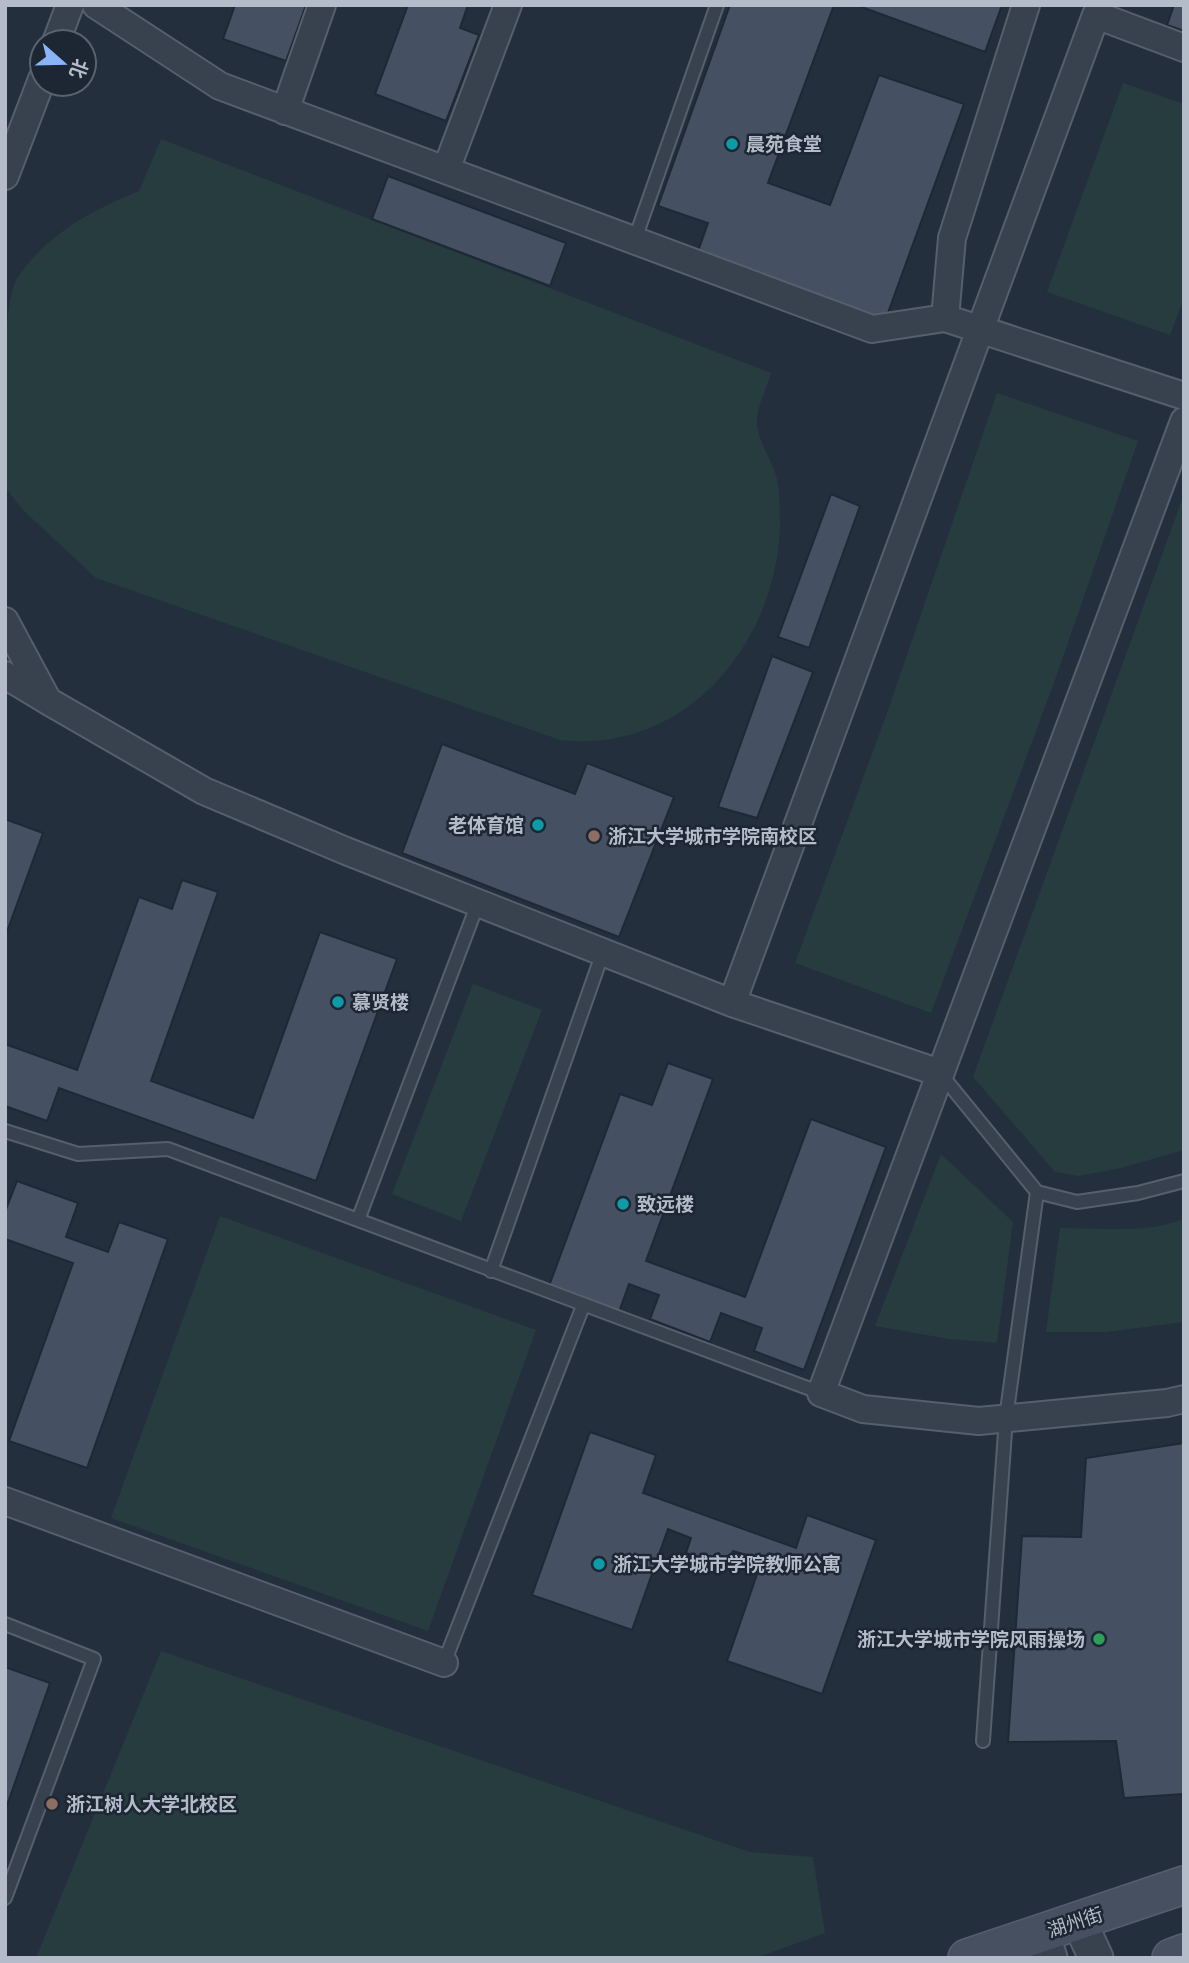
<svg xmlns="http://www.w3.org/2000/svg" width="1189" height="1963" viewBox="0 0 1189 1963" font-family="'Fira Sans Condensed','Noto Sans SC',sans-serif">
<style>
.green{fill:#263c3f}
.building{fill:#455162;stroke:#1f2835;stroke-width:2}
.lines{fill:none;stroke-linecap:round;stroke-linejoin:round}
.service-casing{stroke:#565f6c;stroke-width:16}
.minor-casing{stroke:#565f6c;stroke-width:30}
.tertiary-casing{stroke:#565f6c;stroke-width:37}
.secondary-casing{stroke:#565f6c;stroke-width:40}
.service{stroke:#38414e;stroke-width:12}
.minor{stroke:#38414e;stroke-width:26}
.tertiary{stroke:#38414e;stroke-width:33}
.secondary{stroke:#465061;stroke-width:37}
.culture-dot{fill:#0f9aa8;stroke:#1d2633;stroke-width:2.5}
.education-dot{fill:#8d6e63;stroke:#1d2633;stroke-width:2.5}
.leisure-dot{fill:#2e9e5b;stroke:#1d2633;stroke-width:2.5}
.labels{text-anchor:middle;stroke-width:5;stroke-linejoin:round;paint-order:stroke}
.poi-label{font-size:19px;font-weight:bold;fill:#b4bcc9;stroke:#1d2633;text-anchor:start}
.street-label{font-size:19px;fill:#b4bcc9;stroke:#1d2633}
</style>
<rect width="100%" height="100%" fill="#242f3e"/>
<!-- green -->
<path class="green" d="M1123,83L1184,104V299L1170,335L1047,292Z
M161,139L771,373C767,388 758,404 757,419C755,437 773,461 777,479C780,494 780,512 780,527C776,645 684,755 560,740L96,578L22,509L5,487C5,444 0,312 16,280C45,235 92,210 139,191Z
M997,393L1138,441L1055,680L931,1013L795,963L887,713Z
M1184,494V1150L1121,1168L1079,1176L1055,1172L973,1077Z
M473,984L542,1010L461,1221L392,1194Z
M941,1154L1013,1222L997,1343L949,1339L875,1326Z
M220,1216L536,1330L428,1631L111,1518Z
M1184,1219V1322L1106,1332H1046L1060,1228C1099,1228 1146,1234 1184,1219Z
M161,1651L750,1852L813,1857L825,1933L756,1958H36Z"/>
<!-- building -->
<path class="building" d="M235,5H306L286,61L223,39Z
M408,5H468L460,28L479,35L446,121L375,94Z
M730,5H834L768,183L830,205L879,75L964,104L885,321L697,254L708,223L658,206Z
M856,5H1002L985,52Z
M1174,5H1184V31L1167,25Z
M388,176L566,243L550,286L372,219Z
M831,494L860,506L809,648L778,637Z
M772,656L813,672L757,818L718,807Z
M442,744L575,794L587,763L674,797L619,937L402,853Z
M5,819L43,833L5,937Z
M182,880L218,892L151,1081L253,1118L320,932L397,959L316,1181L59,1088L47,1121L5,1106V1044L77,1070L139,897L172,909Z
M668,1063L713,1079L646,1261L745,1297L811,1119L886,1147L804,1370L754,1351L762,1328L721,1313L710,1342L650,1319L659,1295L629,1284L619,1312L549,1286L620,1094L652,1105Z
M17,1181L78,1203L66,1237L108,1252L119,1222L168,1239L87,1468L9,1441L73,1263L5,1239V1212Z
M590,1432L656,1455L643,1493L796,1548L807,1515L876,1540L822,1694L727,1661L762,1560L733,1551L727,1568L686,1553L691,1538L668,1529L632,1630L532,1595Z
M1184,1443V1794L1124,1798L1116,1741L1008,1742L1022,1536L1081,1537L1086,1458Z
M5,1667L50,1683L5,1811Z"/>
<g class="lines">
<defs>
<path id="service" d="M635,239L717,5
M940,1073L1037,1192L1006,1418L983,1741
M5,1131L78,1154L168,1149L821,1393
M1037,1192L1077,1202L1138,1193L1184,1181
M358,1220L478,903
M491,1271L603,952
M5,1624L94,1659L5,1898
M444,1663L583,1306"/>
<path id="minor" d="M96,5L220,86L872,329L945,318
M1026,5L952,238L945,318L1184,396
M56,42L70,5
M285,111L322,5
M446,170L508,5
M5,176L42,79
M1184,421L821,1393L863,1409L979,1421L1167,1403L1184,1399
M5,621L48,701L204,791L346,851L732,1003L940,1073
M5,675L48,701
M732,1003L1096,15L1184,48
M5,1501L444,1663"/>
<path id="tertiary" d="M1079,1921L1096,1958
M1042,1933L1050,1958"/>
<path id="secondary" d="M967,1958L1184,1885
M1171,1958L1184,1953"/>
</defs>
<!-- service casing -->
<use href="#service" class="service-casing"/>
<!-- minor casing -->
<use href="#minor" class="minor-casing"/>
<!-- tertiary casing -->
<use href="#tertiary" class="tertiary-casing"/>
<!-- secondary casing -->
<use href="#secondary" class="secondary-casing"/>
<!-- service -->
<use href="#service" class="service"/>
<!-- minor -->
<use href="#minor" class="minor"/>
<!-- tertiary -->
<use href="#tertiary" class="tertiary"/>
<!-- secondary -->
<use href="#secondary" class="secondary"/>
</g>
<!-- markers -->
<g class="culture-dot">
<circle cx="732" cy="144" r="7"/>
<circle cx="538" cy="825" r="7"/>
<circle cx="338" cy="1002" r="7"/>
<circle cx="623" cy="1204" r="7"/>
<circle cx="599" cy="1564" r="7"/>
</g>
<g class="education-dot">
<circle cx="594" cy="836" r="7"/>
<circle cx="52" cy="1804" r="7"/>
</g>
<circle class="leisure-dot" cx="1099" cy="1639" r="7"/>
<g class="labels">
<!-- poi labels -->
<g class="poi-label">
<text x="746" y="151">晨苑食堂</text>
<text x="524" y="832" text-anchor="end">老体育馆</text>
<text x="608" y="843">浙江大学城市学院南校区</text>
<text x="352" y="1009">慕贤楼</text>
<text x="637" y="1211">致远楼</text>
<text x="613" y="1571">浙江大学城市学院教师公寓</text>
<text x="1085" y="1646" text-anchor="end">浙江大学城市学院风雨操场</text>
<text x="66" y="1811">浙江树人大学北校区</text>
</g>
<!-- street labels -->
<g class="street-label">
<text transform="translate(1075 1922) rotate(-18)" y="7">湖州街</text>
</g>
</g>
<!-- border -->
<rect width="1189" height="1963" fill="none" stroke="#b4bcc9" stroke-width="14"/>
<!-- north arrow -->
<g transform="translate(63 63) rotate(110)"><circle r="33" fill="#1d2633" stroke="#59626f" stroke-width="2"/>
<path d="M0-5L12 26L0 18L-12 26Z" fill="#8ab4f8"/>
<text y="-10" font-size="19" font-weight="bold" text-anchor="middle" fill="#b4bcc9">北</text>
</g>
</svg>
